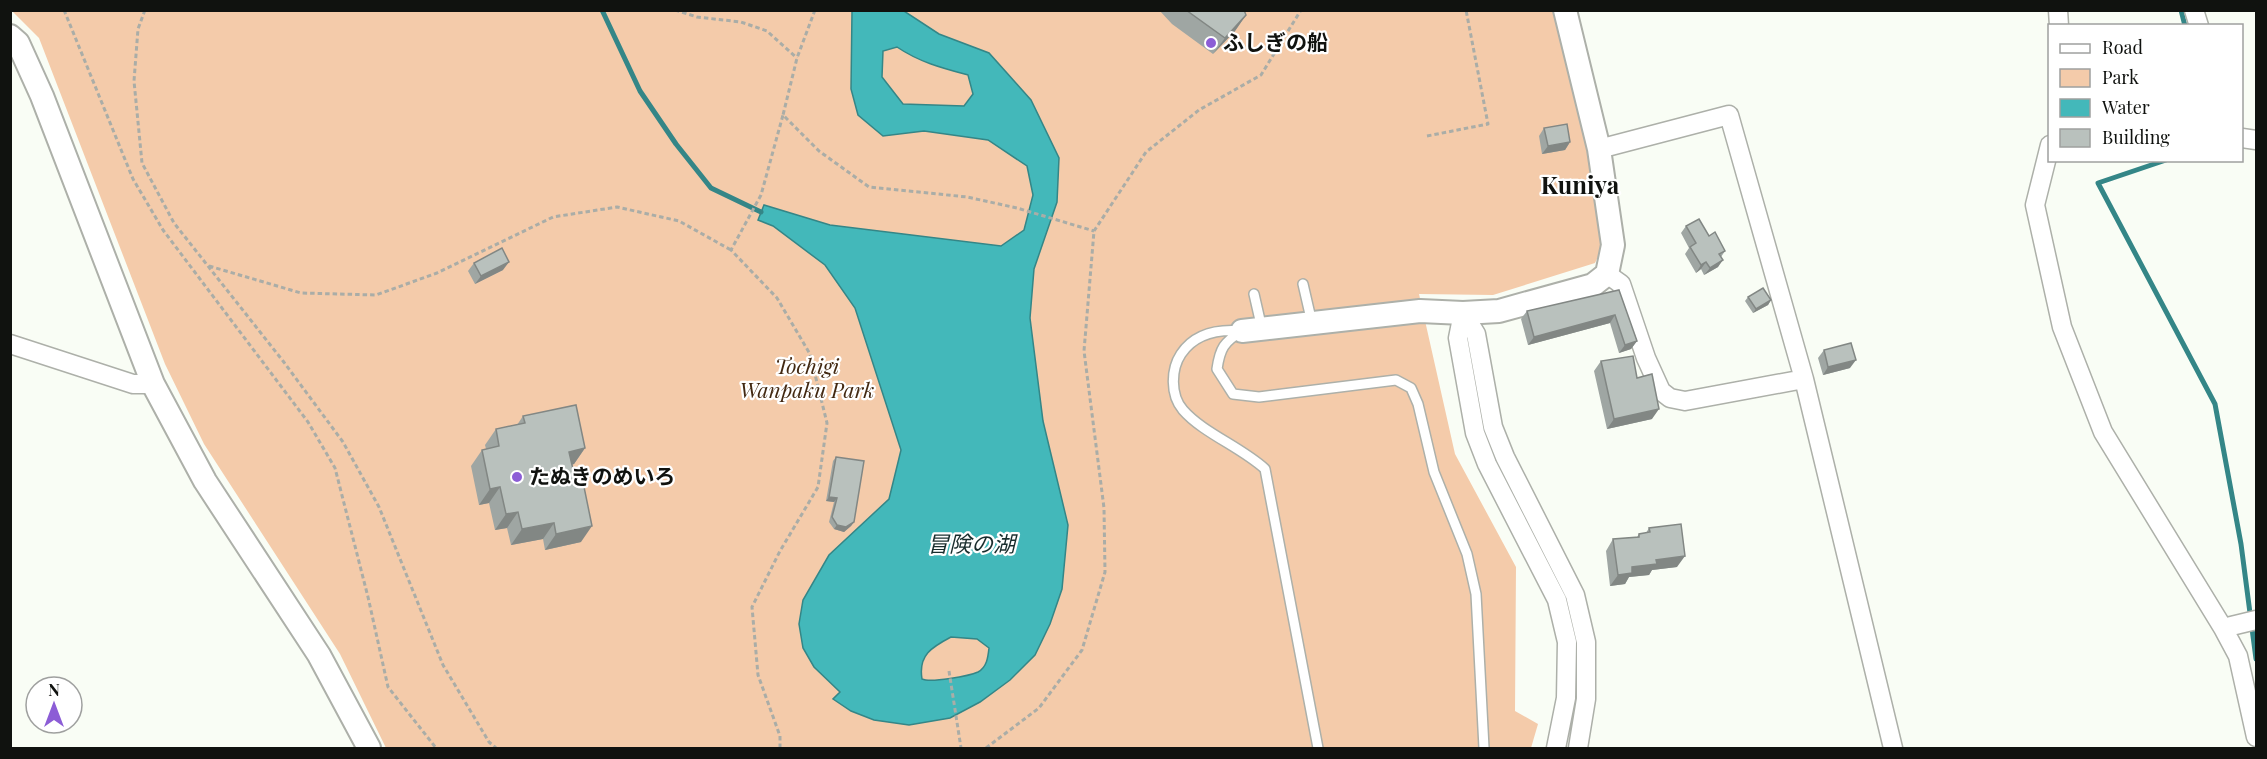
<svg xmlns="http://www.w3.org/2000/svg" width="2267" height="759" viewBox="0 0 2267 759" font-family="'Playfair Display','Noto Sans JP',serif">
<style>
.green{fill:#f4cbaa}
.water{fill:#43b8ba;stroke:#348687;stroke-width:1.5;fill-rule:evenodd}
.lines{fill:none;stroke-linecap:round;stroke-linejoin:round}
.stream{stroke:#348687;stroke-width:5}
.service-casing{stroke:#adb0a9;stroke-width:12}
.minor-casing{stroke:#adb0a9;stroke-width:21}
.tertiary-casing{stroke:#adb0a9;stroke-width:26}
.path{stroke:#aaada7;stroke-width:3;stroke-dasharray:4.5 3;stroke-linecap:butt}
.service{stroke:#fff;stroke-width:9}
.minor{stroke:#fff;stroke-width:18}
.tertiary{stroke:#fff;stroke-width:22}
.wall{fill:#9fa6a3}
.shaded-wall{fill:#828784}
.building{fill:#b9c1bd;stroke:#828784;stroke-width:1.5}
.poi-dot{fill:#8c5dd6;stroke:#fff;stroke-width:2}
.labels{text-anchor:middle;stroke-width:4.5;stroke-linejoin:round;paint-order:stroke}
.poi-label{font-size:21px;font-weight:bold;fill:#10120f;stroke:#fff;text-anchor:start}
.park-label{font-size:21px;font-style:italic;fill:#422811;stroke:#fff}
.water-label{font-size:22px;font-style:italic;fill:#192d2d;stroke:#fff}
.quarter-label{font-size:24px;font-weight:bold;fill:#10120f;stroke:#fff}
</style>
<rect width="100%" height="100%" fill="#f9fdf5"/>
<!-- green -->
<path class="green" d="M12,11H1559L1587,133L1602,248L1595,263L1493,295L1419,294L1455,454L1516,567L1515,711L1538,724L1531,748H386L340,654L204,444L165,364L39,38Z"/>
<!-- water -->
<path class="water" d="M852,11H904L939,34L989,53L1031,100L1059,158L1057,202L1034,269L1030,318L1043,421L1068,525L1062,589L1050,624L1035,655L1010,680L980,702L950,718L909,725L874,720L851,711L833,699L840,692L814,667L803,648L799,624L803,600L829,555L889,499L901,450L855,308L825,265L773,226L758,220L764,205L830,225L1001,246L1024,230L1033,195L1027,166L988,140L924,131L883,136L858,115L851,89ZM897,47C919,62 942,68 968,75L973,94L964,106L903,104L882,77L883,51ZM951,637L977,639L989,648C988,657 987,667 978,672C969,676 931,683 922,679C918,655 932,647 951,637Z"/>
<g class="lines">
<!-- stream -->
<path class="stream" d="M602,10L640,91L676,144L711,188L761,212
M2181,10L2185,26
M2166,160L2098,183L2215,404L2241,544L2256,659"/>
<defs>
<path id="service" d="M1303,284L1312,323
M1254,294L1262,329
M1242,331C1224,342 1220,348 1217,369L1233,394L1259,397L1396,380L1411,388L1418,404L1434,472L1467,554L1476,594L1484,748
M1242,331C1219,329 1195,333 1181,354C1171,369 1170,395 1183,410C1203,433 1241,447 1265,469L1318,748"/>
<path id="minor" d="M2058,10L2059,26
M2194,10L2199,26
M2242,138L2256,140
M2050,145L2035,205L2062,327L2103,432L2223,628L2238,656L2256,737
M1599,149L1729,115L1804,379L1893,748
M1607,274L1621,284L1646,358L1661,391L1670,398L1685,401L1804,379
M1463,313L1476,334L1493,427L1505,457L1575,595L1586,642V699L1578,748
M1463,313L1458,338L1475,433L1487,464L1557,600L1567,642L1566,698L1556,748
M10,344L133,384H153
M2223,628L2256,620"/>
<path id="tertiary" d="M10,36L18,43L42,96L153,384L205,481L319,655L369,748
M1242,331L1420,311L1463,313L1499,311L1593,285L1607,274L1613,245L1599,149L1565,10"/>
</defs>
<!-- service casing -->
<use href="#service" class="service-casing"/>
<!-- minor casing -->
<use href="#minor" class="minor-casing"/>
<!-- tertiary casing -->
<use href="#tertiary" class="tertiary-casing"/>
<!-- path -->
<path class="path" d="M64,10L133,179L163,230L308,422L335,468L368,597L388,687L436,748
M145,10L138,29L134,81L142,163L174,223L283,361L343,442L379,507L443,665L489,742L496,748
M675,10L697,17L741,22L767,31L797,58
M815,10L797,58L783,115L819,151L869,187L967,197L1017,208L1094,231
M1427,136L1488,124L1466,10
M209,266L301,293L376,295L437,273L553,217L617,207L679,221L731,250
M949,671L961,748
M780,748V736L758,675L752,607L780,551L818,487L827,423L810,354L777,298L731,250L761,195L783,115
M986,748L1039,708L1082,650L1105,572L1104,508L1084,351L1094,231L1146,152L1199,110L1261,75L1301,10"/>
<!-- service -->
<use href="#service" class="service"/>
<!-- minor -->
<use href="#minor" class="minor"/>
<!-- tertiary -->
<use href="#tertiary" class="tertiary"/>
</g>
<!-- wall -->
<path class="wall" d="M1159,10H1244L1246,15L1235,31L1213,54L1172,24Z
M1544,128L1570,142L1565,150L1542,154L1539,136Z
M1686,226L1709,236L1725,251L1721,257L1718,267L1704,275L1701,269L1696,273L1685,254L1689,248L1681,233Z
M474,263L503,270L475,284L468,271Z
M1619,290L1637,341L1631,349L1619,353L1610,323L1528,345L1521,319L1527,311Z
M1748,297L1771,300L1768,305L1753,313L1745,301Z
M1824,350L1850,368L1823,375L1818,358Z
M1601,361L1637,378L1652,419L1607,429L1594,371Z
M523,416L585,448L574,464L572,465L581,542L545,550L543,539L511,545L507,528L495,530L489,503L479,505L471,466L482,450L486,449L485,445L496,429L517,425Z
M836,457L854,522L851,526L844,532L834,529L829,522L834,502L826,501L833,461Z
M1649,528L1677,567L1652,570L1649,575L1629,577L1625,584L1610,586L1606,551L1613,539L1637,537L1639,534L1646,533Z"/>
<!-- shaded-wall -->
<path class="shaded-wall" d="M1246,15L1235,31L1213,54L1225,38Z
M1570,142L1565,150L1542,154L1548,146Z
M1723,260L1718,267L1704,275L1710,268Z
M509,262L503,270L475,284L481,276Z
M1706,262L1701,269L1696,273L1701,265Z
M1771,300L1768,305L1753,313L1756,309Z
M1615,315L1610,323L1528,345L1534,337Z
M1637,341L1631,349L1619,353L1625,345Z
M1856,360L1850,368L1823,375L1828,367Z
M1659,409L1652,419L1607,429L1614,419Z
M585,448L574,464L558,467L569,452Z
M500,487L489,503L479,505L490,489Z
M829,497L837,498L834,502L826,501Z
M518,512L507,528L495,530L506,514Z
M854,522L851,526L844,532L834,529L837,525Z
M554,523L543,539L511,545L522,529Z
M592,526L581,542L545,550L556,534Z
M1685,556L1677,567L1652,570L1649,575L1629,577L1625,584L1610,586L1618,575L1632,567L1656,560Z"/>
<!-- building -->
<path class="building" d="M1186,10H1244L1246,15L1225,38Z
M1567,124L1570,142L1548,146L1544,128Z
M1699,219L1709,236L1715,232L1725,251L1719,254L1723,260L1710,268L1706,262L1701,265L1690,247L1696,243L1686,226Z
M502,248L509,262L481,276L474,263Z
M1763,288L1771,300L1756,309L1748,297Z
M1619,290L1637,341L1625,345L1615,315L1534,337L1527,311Z
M1851,343L1856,360L1828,367L1824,350Z
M1633,356L1637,378L1652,374L1659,409L1614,419L1601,361Z
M576,405L585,448L569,452L575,478L582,477L592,526L556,534L554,523L522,529L518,512L506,514L500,487L490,489L482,450L499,446L496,429L525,423L523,416Z
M836,457L864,461L854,522L846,527L837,525L832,517L837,498L829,497Z
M1681,524L1685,556L1656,560L1657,564L1632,567V573L1618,575L1613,539L1639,537V534L1650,532L1649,528Z"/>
<!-- markers -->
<g class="poi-dot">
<circle cx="1211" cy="43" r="6"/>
<circle cx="517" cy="477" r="6"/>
</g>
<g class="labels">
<!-- poi labels -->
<g class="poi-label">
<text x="1223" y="50">ふしぎの船</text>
<text x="529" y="484">たぬきのめいろ</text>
</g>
<!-- park labels -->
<g class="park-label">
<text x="807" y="374">Tochigi<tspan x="807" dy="24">Wanpaku Park</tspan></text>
</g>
<!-- water labels -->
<g class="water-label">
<text x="971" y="552">冒険の湖</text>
</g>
<!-- quarter labels -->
<g class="quarter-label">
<text x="1580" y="194">Kuniya</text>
</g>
</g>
<!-- border -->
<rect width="2267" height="759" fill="none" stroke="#10120f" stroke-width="24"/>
<!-- legend -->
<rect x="2048" y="24" width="195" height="138" fill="#ffffff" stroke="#9fa09f" stroke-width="1.5"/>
<rect x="2060" y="44" width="30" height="9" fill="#ffffff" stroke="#9fa09f" stroke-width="1.5"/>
<text x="2102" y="54" font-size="18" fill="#10120f">Road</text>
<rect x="2060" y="69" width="30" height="18" fill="#f4cbaa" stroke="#9fa09f" stroke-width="1.5"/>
<text x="2102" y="84" font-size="18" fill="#10120f">Park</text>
<rect x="2060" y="99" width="30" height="18" fill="#43b8ba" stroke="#9fa09f" stroke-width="1.5"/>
<text x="2102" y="114" font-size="18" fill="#10120f">Water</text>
<rect x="2060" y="129" width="30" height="18" fill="#b9c1bd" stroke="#9fa09f" stroke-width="1.5"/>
<text x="2102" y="144" font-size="18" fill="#10120f">Building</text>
<!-- north arrow -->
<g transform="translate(54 705)"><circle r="28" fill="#ffffff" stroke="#9fa09f" stroke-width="1.5"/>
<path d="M0-4.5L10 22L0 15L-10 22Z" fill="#8c5dd6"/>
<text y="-9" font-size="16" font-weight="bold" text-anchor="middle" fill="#10120f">N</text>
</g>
</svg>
